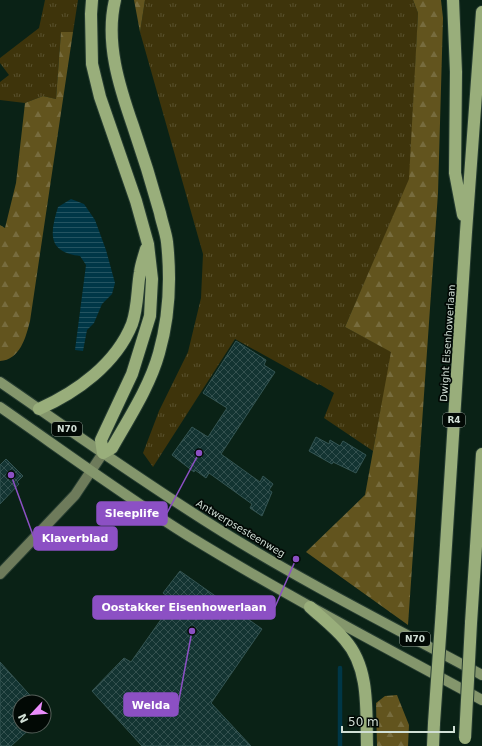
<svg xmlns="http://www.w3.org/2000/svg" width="482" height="746" viewBox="0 0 482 746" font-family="'DejaVu Sans',sans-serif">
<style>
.grass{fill:url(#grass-tufts)}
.forest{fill:url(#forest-firs)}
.water{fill:url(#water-rules)}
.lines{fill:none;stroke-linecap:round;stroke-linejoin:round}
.stream{stroke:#003747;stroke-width:4.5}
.building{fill:url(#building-cross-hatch);stroke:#355553}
.secondary-casing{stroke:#263c31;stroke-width:12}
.primary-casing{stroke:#263c31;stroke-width:12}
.highway-casing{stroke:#263c31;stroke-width:14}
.secondary{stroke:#6e7b5b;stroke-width:10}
.primary{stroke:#84966c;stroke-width:10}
.highway{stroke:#99ae7b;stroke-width:12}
.highway-bridge-casing{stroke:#263c31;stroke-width:14;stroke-linecap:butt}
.highway-bridge{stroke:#99ae7b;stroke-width:12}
.labels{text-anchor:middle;stroke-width:3.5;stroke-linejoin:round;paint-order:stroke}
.shield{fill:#020905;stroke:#939f97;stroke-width:1}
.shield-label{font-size:9px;font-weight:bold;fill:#d1dfd6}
.street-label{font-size:10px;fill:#d1dfd6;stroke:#020905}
.leader{fill:none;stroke:#8c50c4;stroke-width:1.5}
.callout-dot{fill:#8c50c4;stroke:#020905;stroke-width:1.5}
.callout{fill:#8c50c4;stroke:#8c50c4;stroke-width:1.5}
.callout-label{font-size:11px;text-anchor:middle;font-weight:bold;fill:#fff}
</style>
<defs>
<pattern id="grass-tufts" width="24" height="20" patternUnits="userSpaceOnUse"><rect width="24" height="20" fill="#3e340b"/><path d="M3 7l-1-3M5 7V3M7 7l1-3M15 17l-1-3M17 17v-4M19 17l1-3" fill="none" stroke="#59512e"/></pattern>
<pattern id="forest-firs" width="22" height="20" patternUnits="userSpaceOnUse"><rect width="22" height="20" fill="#62541e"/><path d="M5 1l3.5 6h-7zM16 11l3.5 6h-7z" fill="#776c3e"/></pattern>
<pattern id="water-rules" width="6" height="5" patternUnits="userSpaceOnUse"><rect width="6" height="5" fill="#003747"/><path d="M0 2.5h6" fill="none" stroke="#245461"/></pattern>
<pattern id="building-cross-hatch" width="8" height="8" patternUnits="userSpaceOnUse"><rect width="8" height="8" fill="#133432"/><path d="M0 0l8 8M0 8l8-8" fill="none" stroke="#34514f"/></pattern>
</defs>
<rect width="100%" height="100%" fill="#0a2216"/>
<!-- grass -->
<path class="grass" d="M45,0H78L73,32H61L56,99L43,96L25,103L0,100V82L9,75L0,63V58L39,28Z
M145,0H413L418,13L410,179L345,327L392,352L373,451L324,418L334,393L319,384L318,385L235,339L153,467L143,453L159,411L188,352L201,298L203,254L140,32Z"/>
<!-- forest -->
<path class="forest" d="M134,0H145L140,32Z
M413,0H441L443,18L438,193L408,625L306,552L365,495L391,352L345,327L409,179L418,13Z
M61,32H73L30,321C26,337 20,360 0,361V225L5,228L16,183L25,103L43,96L56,99Z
M397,695L409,725L408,746H377L376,703L385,696Z"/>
<!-- water -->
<path class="water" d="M71,199L84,204L95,220L106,250L115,283L112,294L102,304L94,323L87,330L83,351L75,350L86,265L80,256C47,252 50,233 58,207Z"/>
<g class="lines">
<!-- stream -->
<path class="stream" d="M340,746V668"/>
</g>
<!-- building -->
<path class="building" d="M236,341L266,360L264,365L275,372L221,454L260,482L263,476L273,484L269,490L272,492L262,516L250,508L252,504L209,473L206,478L195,470L194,472L172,455L192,427L208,437L227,408L203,393Z
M316,437L329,444L330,440L340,446L343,441L366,455L356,473L333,462L332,464L309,451Z
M6,459L23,476L17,482L19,484L0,504V465Z
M180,571L262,629L211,703L251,746H142L92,691L124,658L131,662L174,601L163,593Z
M0,662L36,702H20V726H33L11,746H0Z"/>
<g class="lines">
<defs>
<path id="secondary" d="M0,574L75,495L103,453"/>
<path id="primary" d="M0,382C74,433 147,485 223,532C307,584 395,628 482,675
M0,407C62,450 123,495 187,535C283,594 383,646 482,700"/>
<path id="highway" d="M92,0L91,14L92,64L100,97L136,201L148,244L152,279L150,316L132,374L101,440L103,453L112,448C129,418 150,386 159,353C169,318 171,279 167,242C166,233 162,223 160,213C152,184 143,155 133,126C119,86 105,42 115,0
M453,0L456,72L455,173L463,215
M39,409C77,392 116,364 132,324C138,307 137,289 140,272C141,264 144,256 146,249
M310,607C322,618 335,628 345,640C370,668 366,711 367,746
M442,608L466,232L482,12
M471,623L482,454
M433,746L434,723"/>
</defs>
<!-- secondary casing -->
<use href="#secondary" class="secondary-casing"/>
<!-- primary casing -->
<use href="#primary" class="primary-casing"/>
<!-- highway casing -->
<use href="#highway" class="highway-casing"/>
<!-- secondary -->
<use href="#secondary" class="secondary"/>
<!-- primary -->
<use href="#primary" class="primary"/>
<!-- highway -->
<use href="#highway" class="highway"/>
<defs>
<path id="highway-bridge" d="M434,723L442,608
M465,738L471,623"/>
</defs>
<!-- highway-bridge casing -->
<use href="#highway-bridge" class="highway-bridge-casing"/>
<!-- highway-bridge -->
<use href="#highway-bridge" class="highway-bridge"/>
</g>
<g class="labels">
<!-- shield labels -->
<g class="shield">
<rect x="443" y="413" width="22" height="14" rx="3"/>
<rect x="52" y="422" width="30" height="14" rx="3"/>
<rect x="400" y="632" width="30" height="14" rx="3"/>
</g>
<g class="shield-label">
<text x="454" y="423">R4</text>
<text x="67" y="432">N70</text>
<text x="415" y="642">N70</text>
</g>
<!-- street labels -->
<g class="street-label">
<text transform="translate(447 343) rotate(-86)" y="4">Dwight Eisenhowerlaan</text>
<text transform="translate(241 528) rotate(31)" y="4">Antwerpsesteenweg</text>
</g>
</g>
<!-- callouts -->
<path class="leader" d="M199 453L167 513M11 475L34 538M296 559L275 607M192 631L178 705"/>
<g class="callout-dot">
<circle cx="199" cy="453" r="4"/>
<circle cx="11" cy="475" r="4"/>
<circle cx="296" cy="559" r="4"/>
<circle cx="192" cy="631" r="4"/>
</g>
<g class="callout">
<rect x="97" y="502" width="70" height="23" rx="4"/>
<rect x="34" y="527" width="83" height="23" rx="4"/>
<rect x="93" y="596" width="182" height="23" rx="4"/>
<rect x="124" y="693" width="54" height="23" rx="4"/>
</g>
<g class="callout-label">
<text x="132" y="517">Sleeplife</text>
<text x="75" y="542">Klaverblad</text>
<text x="184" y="611">Oostakker Eisenhowerlaan</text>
<text x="151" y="709">Welda</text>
</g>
<!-- north arrow -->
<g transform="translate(32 714) rotate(244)"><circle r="19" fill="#020905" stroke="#555f59"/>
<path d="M0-3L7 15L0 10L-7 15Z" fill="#eb8dfc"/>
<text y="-6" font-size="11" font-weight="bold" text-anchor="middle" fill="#d1dfd6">N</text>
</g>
<!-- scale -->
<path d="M342 726v6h112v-6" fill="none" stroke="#d1dfd6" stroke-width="2"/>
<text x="348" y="726" font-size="12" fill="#d1dfd6" stroke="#020905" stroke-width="3" paint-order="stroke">50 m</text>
</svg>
